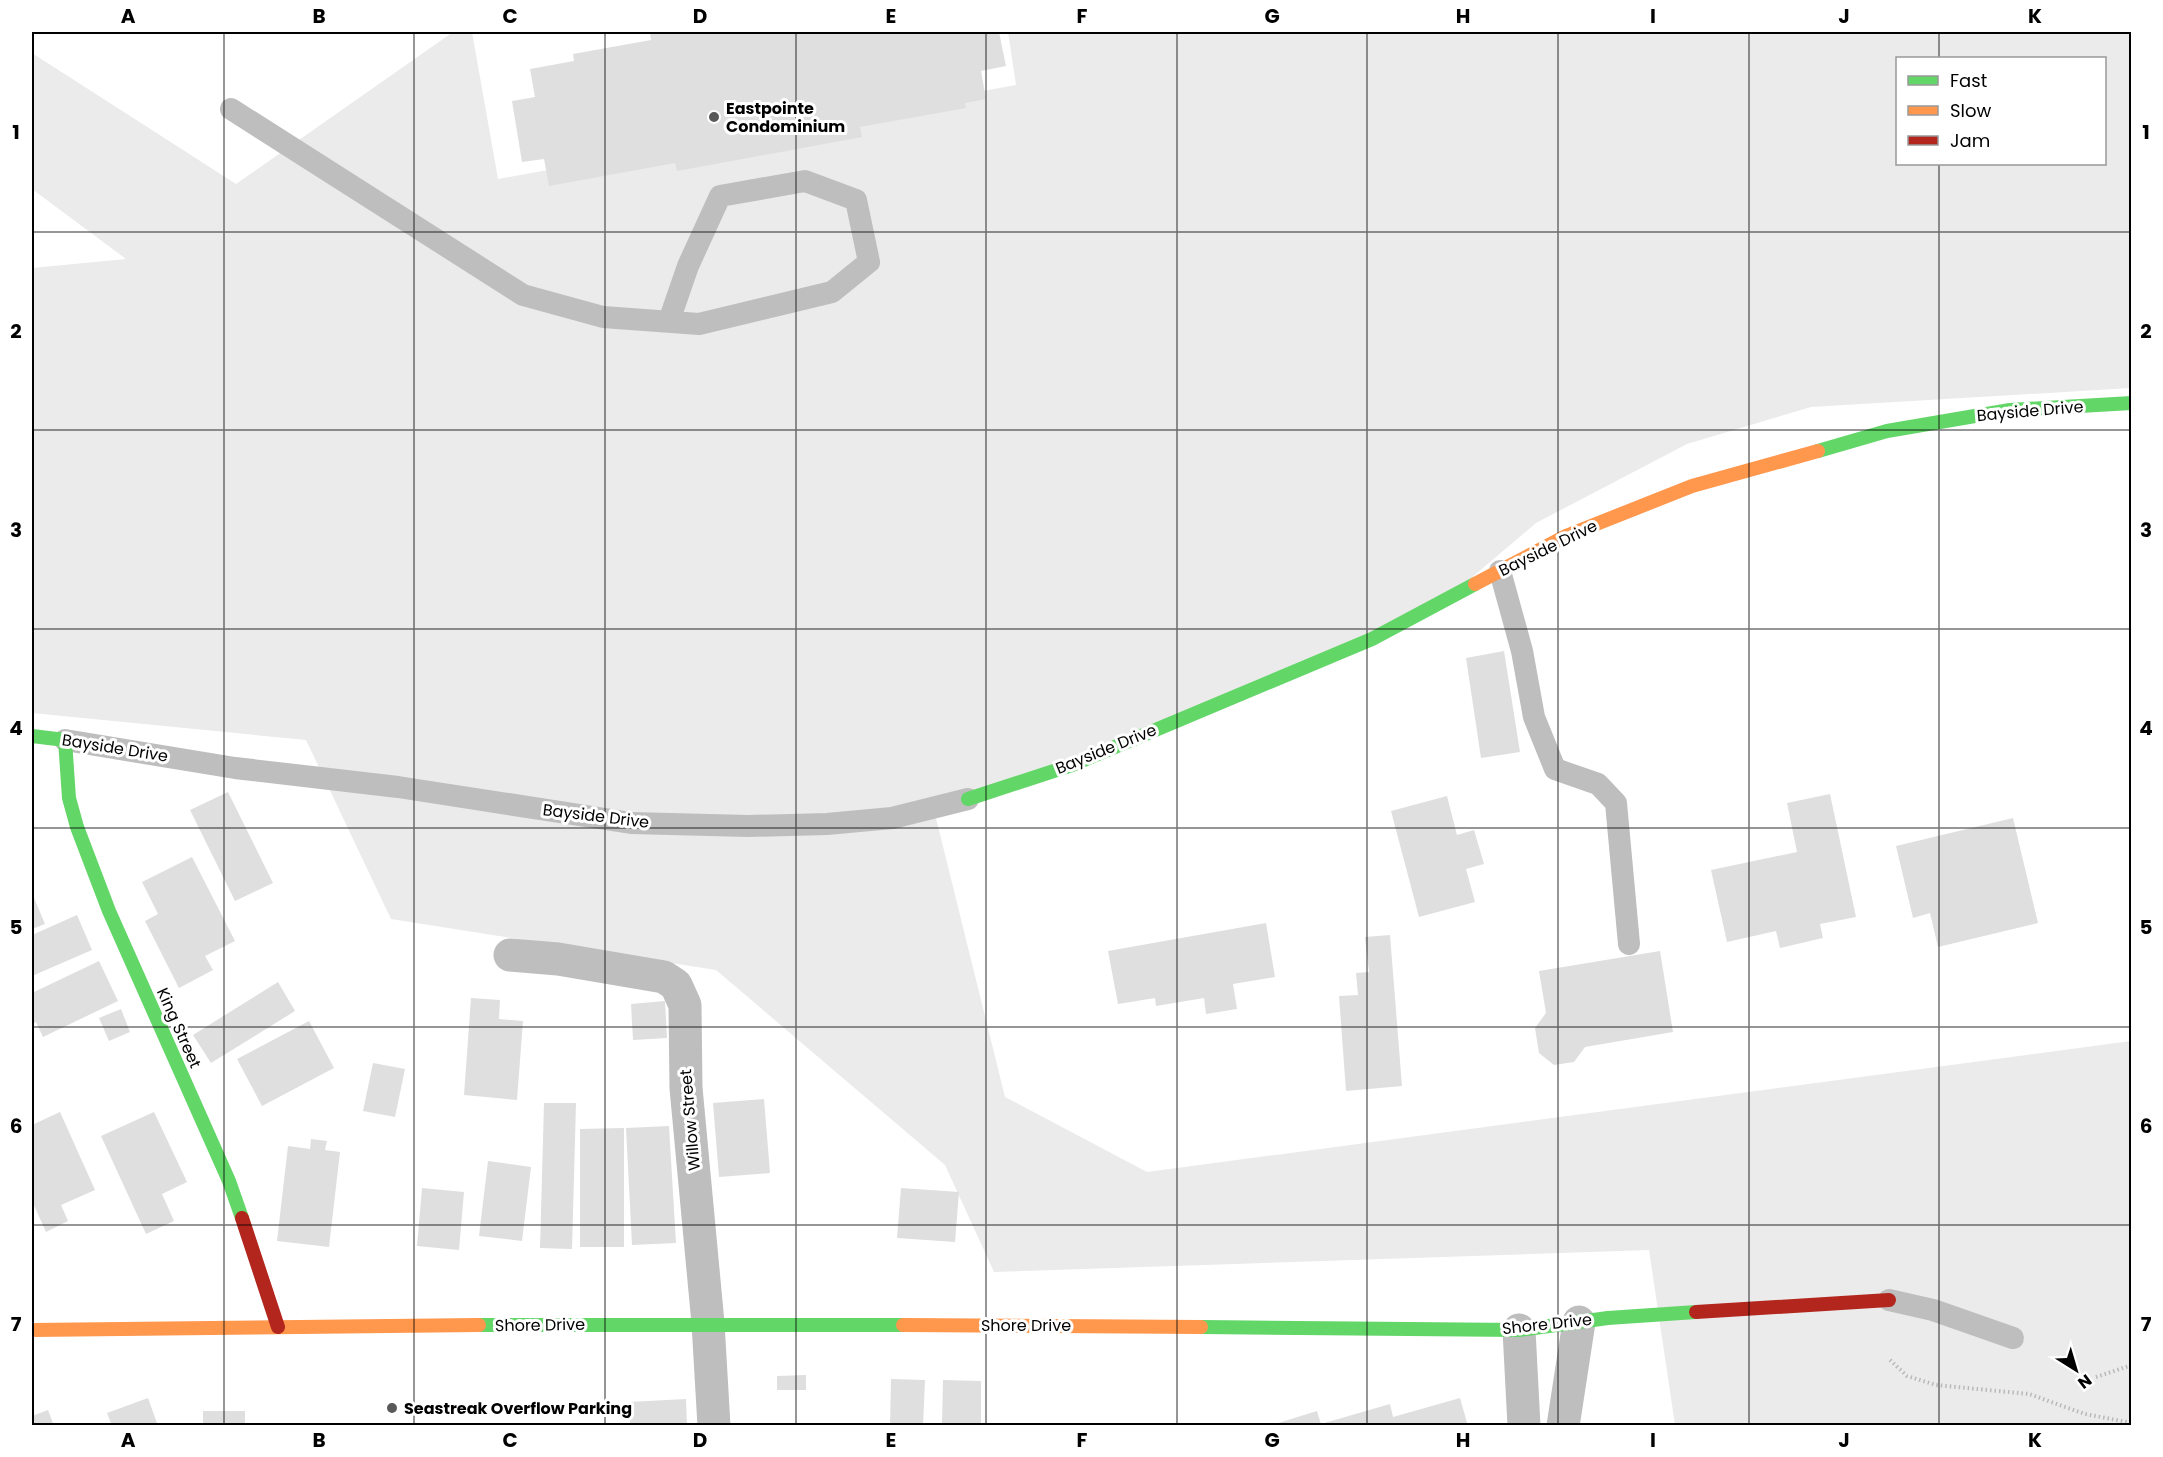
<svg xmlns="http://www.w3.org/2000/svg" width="2163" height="1457" font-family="Poppins,sans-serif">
	<rect width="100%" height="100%" fill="#fff"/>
	<path fill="#ebebeb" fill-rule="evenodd" d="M453 32H472L498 179 1016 85 1008 32H2131V388L1811 407 1687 444 1536 523 1425 617 935 814 1005 1097 1147 1172 2131 1041V1425H1675L1649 1250 994 1272 945 1165 716 970 391 919 306 740 32 713V268L126 259 32 189V53L236 184ZM1898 58H2104V164H1898Z"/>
	<g fill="#dfdfdf">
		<polygon points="667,32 999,32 1006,66 981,71 986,99 965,103 966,108 860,127 862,137 677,171 675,163 549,186 544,159 522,162 512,101 535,97 530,69 574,61 573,54 651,40 650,34"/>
		<polygon points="1504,651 1520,752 1481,758 1466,658"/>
		<polygon points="228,792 273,883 235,901 190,810"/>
		<polygon points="1830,794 1856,917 1820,924 1823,938 1780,948 1776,931 1727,942 1711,870 1797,852 1787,803"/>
		<polygon points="1447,796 1457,835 1474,830 1484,864 1466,869 1475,902 1419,917 1391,811"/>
		<polygon points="2013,818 2038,923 1938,947 1930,913 1913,918 1896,846"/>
		<polygon points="192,857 235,941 205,956 213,970 179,988 145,921 158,914 142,882"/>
		<polygon points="32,893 45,924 32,929"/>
		<polygon points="77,915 92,950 32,976 32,935"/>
		<polygon points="1266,923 1275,977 1233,984 1237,1009 1206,1014 1204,998 1156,1006 1155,998 1118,1004 1108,951"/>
		<polygon points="1390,935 1402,1086 1346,1091 1339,996 1358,995 1356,973 1369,972 1365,937"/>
		<polygon points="1660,951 1673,1032 1585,1047 1574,1062 1554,1065 1539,1053 1535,1028 1546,1013 1539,971"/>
		<polygon points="99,961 118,1001 43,1037 36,1022 32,1025 32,993"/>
		<polygon points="278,982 295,1011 211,1063 193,1035"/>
		<polygon points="471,998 500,1000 499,1019 523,1021 517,1100 464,1095"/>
		<polygon points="665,1001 667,1038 633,1040 631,1004"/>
		<polygon points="121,1009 130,1032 109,1041 99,1018"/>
		<polygon points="309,1021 334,1068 262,1106 237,1059"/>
		<polygon points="373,1063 405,1069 395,1117 363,1111"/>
		<polygon points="764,1099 770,1173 719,1177 713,1103"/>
		<polygon points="544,1103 576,1103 572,1249 540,1248"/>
		<polygon points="60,1112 95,1190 61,1205 68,1221 46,1232 32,1201 32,1125"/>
		<polygon points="154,1112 187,1182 162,1194 174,1221 146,1234 101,1136"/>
		<polygon points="669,1126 676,1243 632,1245 626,1128"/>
		<polygon points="624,1128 624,1247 580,1247 580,1129"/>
		<polygon points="311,1139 327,1141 325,1150 340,1152 329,1247 277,1241 288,1146 310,1149"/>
		<polygon points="488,1161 531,1167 522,1241 479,1236"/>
		<polygon points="422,1188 464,1192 459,1250 417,1246"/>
		<polygon points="901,1188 959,1192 955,1242 897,1238"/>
		<polygon points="806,1375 806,1390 777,1390 777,1376"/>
		<polygon points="891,1379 925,1380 923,1426 890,1426"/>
		<polygon points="943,1380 981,1381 981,1424 942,1423"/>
		<polygon points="148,1398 158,1426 112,1426 107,1413"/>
		<polygon points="1460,1398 1468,1426 1268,1426 1317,1411 1321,1424 1390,1404 1393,1417"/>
		<polygon points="686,1399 687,1426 630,1426 629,1402"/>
		<polygon points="48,1410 54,1426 32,1426 32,1416"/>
		<rect x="203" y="1411" width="42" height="15"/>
	</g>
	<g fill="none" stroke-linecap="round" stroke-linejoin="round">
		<g stroke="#b9b9b9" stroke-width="4" stroke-dasharray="1.5 3" stroke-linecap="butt">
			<polyline points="1890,1360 1907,1376 1936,1385 2029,1394 2085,1414 2132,1423"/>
			<polyline points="2096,1377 2132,1365"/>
		</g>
		<g stroke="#bebebe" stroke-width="22">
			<polyline points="231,109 523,295 603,317 699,324 832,292 869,262 856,200 805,181 720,196 688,266 669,321"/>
			<polyline points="1500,571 1522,651 1534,717 1555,769 1598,784 1616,803 1629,944"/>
			<polyline points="65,740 235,768 398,787 631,823 748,826 827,824 892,818 968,799"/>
			<polyline points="1889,1300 1933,1310 2013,1338"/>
		</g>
		<g stroke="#bebebe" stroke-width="33">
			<polyline points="510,955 558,959 664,977 676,985 685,1005 686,1088 708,1323 714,1426"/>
			<polyline points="1519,1330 1524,1426"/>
			<polyline points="1563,1426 1579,1322"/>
		</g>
		<g stroke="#63d668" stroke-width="14">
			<polyline points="1818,451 1887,431 2010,410 2132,403"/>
			<polyline points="32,736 65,740 69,798 77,827 109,911 229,1181 242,1218"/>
			<polyline points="968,799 1072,765 1372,639 1475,584"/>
			<polyline points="479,1325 903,1325"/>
			<polyline points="1201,1327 1519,1330 1608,1318 1696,1312"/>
		</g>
		<g stroke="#ff974d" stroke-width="14">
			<polyline points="1475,584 1566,536 1692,486 1818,451"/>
			<polyline points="903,1325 1201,1327"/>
			<polyline points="32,1330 479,1325"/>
		</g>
		<g stroke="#b3261e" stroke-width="14">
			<polyline points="242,1218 278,1327"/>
			<polyline points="1696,1312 1889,1300"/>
		</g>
	</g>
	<path fill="none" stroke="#000" stroke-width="1.5" stroke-opacity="0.55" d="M224 32V1426M414 32V1426M605 32V1426M796 32V1426M986 32V1426M1177 32V1426M1367 32V1426M1558 32V1426M1749 32V1426M1939 32V58M1939 164V1426M32 232H2132M32 430H2132M32 629H2132M32 828H2132M32 1027H2132M32 1225H2132"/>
	<g fill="#595959" stroke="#fff" stroke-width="2">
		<circle cx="714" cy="117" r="6"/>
		<circle cx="392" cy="1408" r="6"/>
	</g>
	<g text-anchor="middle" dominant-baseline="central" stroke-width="6" stroke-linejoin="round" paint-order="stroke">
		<g font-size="16" font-weight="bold" fill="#000" stroke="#fff" text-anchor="start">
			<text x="726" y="108">Eastpointe<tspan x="726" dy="18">Condominium</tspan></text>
			<text x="404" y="1408">Seastreak Overflow Parking</text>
		</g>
		<g font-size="16" fill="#000" stroke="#fff">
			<text transform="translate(2030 411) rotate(-5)">Bayside Drive</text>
			<text transform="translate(1548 548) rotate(-26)">Bayside Drive</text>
			<text transform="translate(115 748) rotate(9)">Bayside Drive</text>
			<text transform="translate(1106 749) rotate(-22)">Bayside Drive</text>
			<text transform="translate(596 816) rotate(7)">Bayside Drive</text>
			<text transform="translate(179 1028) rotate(66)">King Street</text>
			<text transform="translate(690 1120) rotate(-95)">Willow Street</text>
			<text transform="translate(1547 1324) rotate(-6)">Shore Drive</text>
			<text transform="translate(540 1325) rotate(-1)">Shore Drive</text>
			<text x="1026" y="1325">Shore Drive</text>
		</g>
	</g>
	<rect width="2163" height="1457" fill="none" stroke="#ffffff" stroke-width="66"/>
	<rect x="1896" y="57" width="210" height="108" fill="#ffffff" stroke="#999999" stroke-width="1.5"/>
	<rect x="1908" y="76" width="30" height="9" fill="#63d668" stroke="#999999" stroke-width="1.5"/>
	<text x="1950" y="87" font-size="18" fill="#000000">Fast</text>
	<rect x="1908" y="106" width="30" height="9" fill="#ff974d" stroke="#999999" stroke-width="1.5"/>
	<text x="1950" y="117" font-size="18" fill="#000000">Slow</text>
	<rect x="1908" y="136" width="30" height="9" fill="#b3261e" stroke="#999999" stroke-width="1.5"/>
	<text x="1950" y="147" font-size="18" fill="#000000">Jam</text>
	<g transform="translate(2076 1370) rotate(143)" stroke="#ffffff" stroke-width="4.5" paint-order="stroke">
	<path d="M0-4.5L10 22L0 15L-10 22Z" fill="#000000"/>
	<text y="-9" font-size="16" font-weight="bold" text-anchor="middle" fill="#000000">N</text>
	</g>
	<rect x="33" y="33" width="2097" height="1391" fill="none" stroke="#000" stroke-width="2"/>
	<g font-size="20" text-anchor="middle" font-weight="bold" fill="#000">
		<text x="128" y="23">A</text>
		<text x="319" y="23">B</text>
		<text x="510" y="23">C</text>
		<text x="700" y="23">D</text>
		<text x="891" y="23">E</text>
		<text x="1082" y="23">F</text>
		<text x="1272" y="23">G</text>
		<text x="1463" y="23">H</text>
		<text x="1653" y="23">I</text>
		<text x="1844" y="23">J</text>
		<text x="2035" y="23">K</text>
		<text x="16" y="139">1</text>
		<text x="2146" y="139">1</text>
		<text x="16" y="338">2</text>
		<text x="2146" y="338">2</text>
		<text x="16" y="537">3</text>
		<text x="2146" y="537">3</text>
		<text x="16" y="735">4</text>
		<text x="2146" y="735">4</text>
		<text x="16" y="934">5</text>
		<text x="2146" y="934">5</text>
		<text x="16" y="1133">6</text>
		<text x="2146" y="1133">6</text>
		<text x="16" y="1331">7</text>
		<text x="2146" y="1331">7</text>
		<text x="128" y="1447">A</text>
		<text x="319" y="1447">B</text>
		<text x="510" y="1447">C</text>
		<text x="700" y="1447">D</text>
		<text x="891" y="1447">E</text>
		<text x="1082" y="1447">F</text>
		<text x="1272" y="1447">G</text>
		<text x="1463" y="1447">H</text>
		<text x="1653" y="1447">I</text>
		<text x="1844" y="1447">J</text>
		<text x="2035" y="1447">K</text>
	</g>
</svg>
